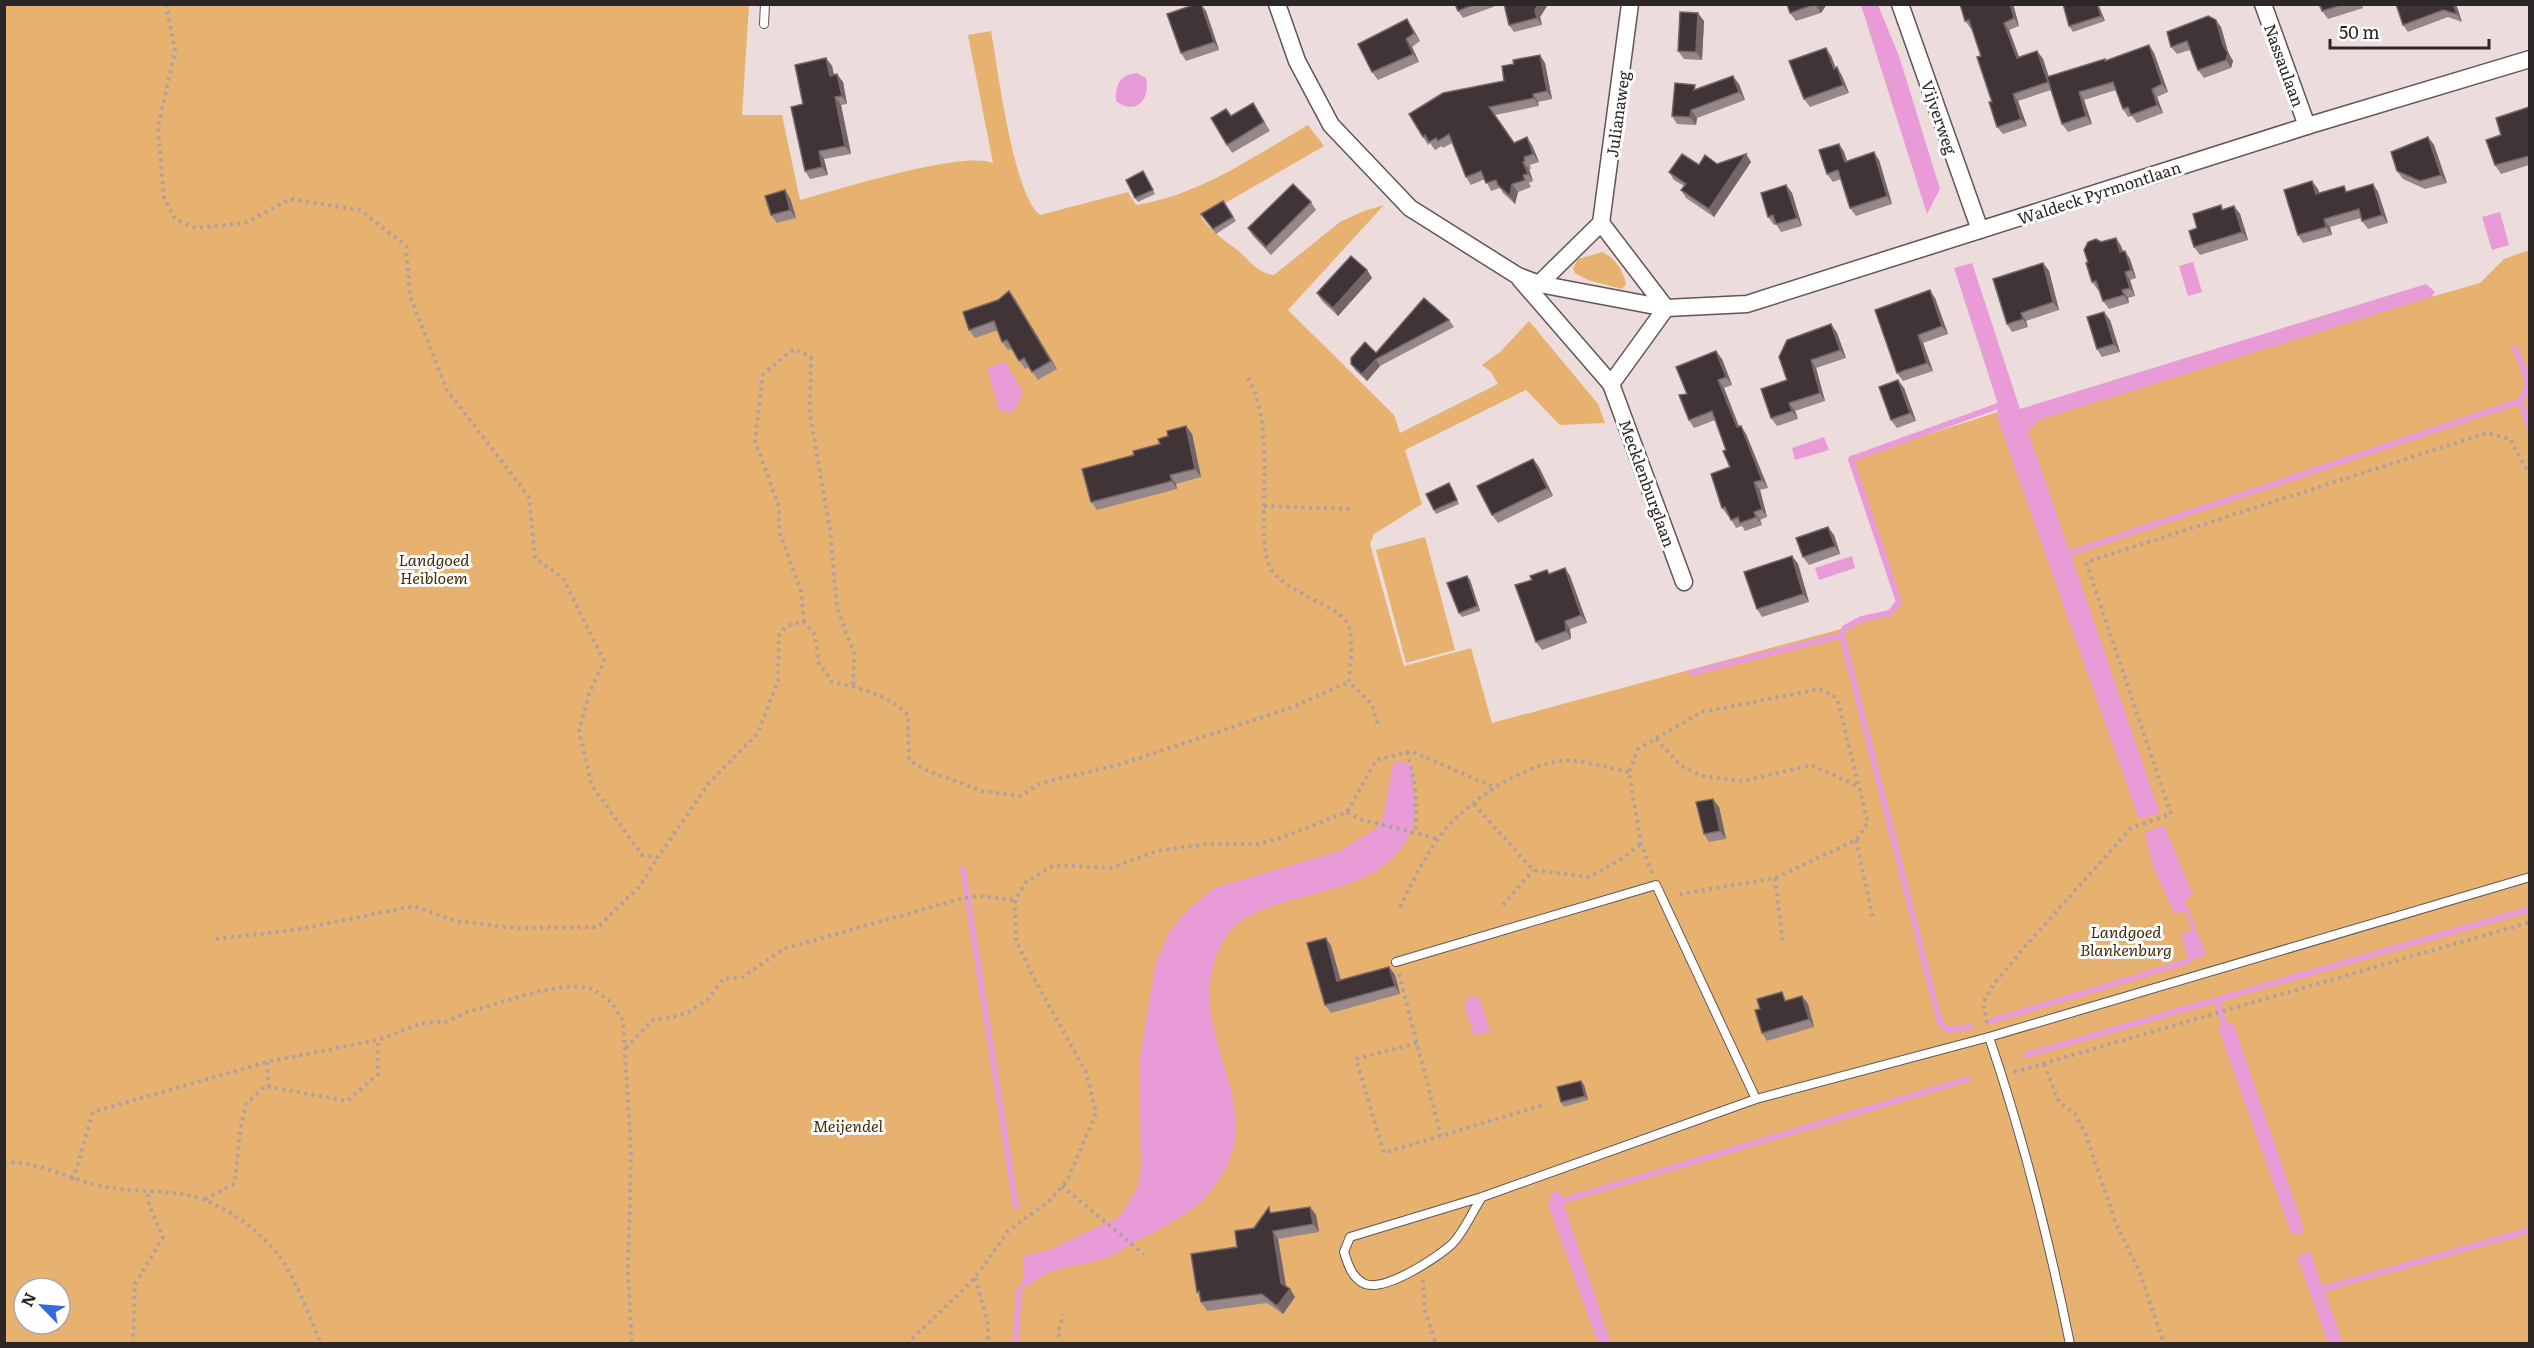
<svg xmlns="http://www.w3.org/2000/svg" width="2534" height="1348" font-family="Literata,serif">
	<rect width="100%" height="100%" fill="#ecdcdb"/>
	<g fill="#e7b270" fill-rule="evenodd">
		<path d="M4 5H749L742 115H782L800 200C837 190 962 150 993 163L968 35 991 31C998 69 1013 194 1040 215L1128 192 1136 205C1198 196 1255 156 1308 125L1324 146 1201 217C1212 232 1221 238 1236 249 1249 259 1256 273 1274 275L1340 222 1364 211 1384 205 1288 310 1394 415 1400 433 1498 384 1491 372 1482 365 1500 352 1529 321 1598 404 1605 423 1560 425 1526 390 1405 450 1422 504 1374 534 1370 544 1404 666 1471 648 1492 723 1845 628 1862 619 1890 613 1899 602 1851 459 2001 411 2036 413 2424 291 2431 297 2480 283 2504 259 2529 250V1343H5ZM24 1288H60V1324H24Z"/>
		<path d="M1602 252C1615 258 1623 270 1626 284L1622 289 1588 280 1575 273 1573 268 1578 259Z"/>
		<polygon points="1425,537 1455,650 1406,663 1376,550"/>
	</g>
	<g fill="#e89bd6">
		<polygon points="1861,5 1878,5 1899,56 1940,189 1927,214"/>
		<path d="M1137 73 1146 78C1151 100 1135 116 1116 101 1115 84 1120 75 1137 73Z"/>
		<polygon points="2500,212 2509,245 2492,250 2482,217"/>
		<polygon points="2193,262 2202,292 2188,296 2179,266"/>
		<polygon points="1972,263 2020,409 2426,284 2435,292 2431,297 2039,420 2028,431 2160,813 2139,819 1998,420 1997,401 1954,268"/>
		<polygon points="1005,361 1023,392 1014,412 997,410 997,402 987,369"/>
		<polygon points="1824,437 1829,450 1795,460 1792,448"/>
		<polygon points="1852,556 1855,568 1819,580 1815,568"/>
		<path d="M1400 761 1411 764C1413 785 1418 808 1412 827 1393 885 1322 889 1272 906 1256 912 1238 919 1227 935 1169 1023 1279 1104 1215 1185 1211 1191 1206 1198 1201 1202 1182 1219 1157 1230 1135 1242 1125 1248 1114 1256 1103 1259 1086 1265 1067 1265 1050 1272 1039 1277 1029 1285 1019 1291L1024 1275 1023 1256 1047 1251 1121 1216 1138 1186 1141 1166 1139 1064 1155 966 1168 934 1184 913 1214 888 1340 851 1378 827 1384 814 1393 763Z"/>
		<polygon points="2164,825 2193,895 2185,900 2206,955 2189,961 2181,934 2192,930 2185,911 2174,913 2152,863 2145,832"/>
		<polygon points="1470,996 1480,999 1490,1031 1474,1036 1464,1005"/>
		<polygon points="2233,1023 2301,1220 2304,1231 2302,1234 2291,1233 2218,1027"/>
		<polygon points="1559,1190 1611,1343 1598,1343 1548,1204 1552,1193"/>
		<polygon points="2310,1251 2343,1343 2328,1343 2297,1256"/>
	</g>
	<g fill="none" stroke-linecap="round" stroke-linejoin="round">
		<g stroke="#e89bd6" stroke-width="6">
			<path d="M2515 348C2522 366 2534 385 2520 401"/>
			<polyline points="2070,553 2520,401 2530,430"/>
			<polyline points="1691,673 1842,635"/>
			<polyline points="963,869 1016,1206"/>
			<polyline points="2217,1001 2225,1027"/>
			<polyline points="1991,1021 2189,961"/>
			<polyline points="1970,1027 1947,1030 1939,1020 1842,635 1845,628 1862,619 1890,613 1899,602 1851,459 1998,406"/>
			<polyline points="2026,1055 2530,909"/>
			<polyline points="1555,1203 1968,1079"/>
			<polyline points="2323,1289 2530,1230"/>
			<polyline points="1015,1344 1019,1291"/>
		</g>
		<defs>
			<g id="service">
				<polyline points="764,24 765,4"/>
				<polyline points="1396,962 1656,885 1756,1099"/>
				<path d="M1989 1037C2023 1137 2049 1240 2070 1344"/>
				<path d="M1482 1197C1472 1212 1464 1232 1452 1244 1437 1258 1382 1294 1363 1283 1351 1276 1348 1264 1344 1252L1350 1237 1482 1197 1756 1099 1989 1037 2530 877"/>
			</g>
			<g id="minor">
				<polyline points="1277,4 1297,61 1331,125 1410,208 1518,276 1539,284 1666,308 1747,304 2307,126 2530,59"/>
				<polyline points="1900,4 1980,230"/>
				<polyline points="2263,4 2307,126"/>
				<polyline points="1601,223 1666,308"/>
				<polyline points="1520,279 1611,384 1684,582"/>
				<polyline points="1539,284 1601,223 1630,4"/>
				<polyline points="1611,384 1666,308"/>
			</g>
		</defs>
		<use href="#service" stroke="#625554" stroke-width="10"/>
		<use href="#minor" stroke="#625554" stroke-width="19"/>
		<g stroke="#aea1a0" stroke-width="4" stroke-dasharray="3 4.5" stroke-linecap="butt">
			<path d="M166 4 175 51 158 127 164 198 175 219 196 228 245 223 290 199 360 210 406 246 410 296 447 390 529 497 535 558 563 578 604 661 589 694 579 731 592 786 642 855 658 857 709 783 758 733 778 681 779 635 788 625 804 622 815 635 819 663 832 682C859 687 889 695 908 715L909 760 923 769 982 791 1020 796 1041 783 1118 765 1290 708 1349 682"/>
			<path d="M1248 378C1269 413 1264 472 1264 512 1264 527 1263 554 1270 567 1284 594 1342 605 1349 627 1354 643 1350 665 1349 682L1372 704 1379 728"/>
			<polyline points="1264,506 1351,509"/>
			<polyline points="804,622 801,591 779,531 779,507 755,440 763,374 794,349 811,357 810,415 830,530 837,607 854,654 853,686"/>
			<polyline points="1656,739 1681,766 1702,776 1744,781 1811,765 1858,786"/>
			<path d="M1407 752C1415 778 1418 806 1415 833"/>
			<polyline points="1474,804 1533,870 1589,877 1623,858 1641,844"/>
			<polyline points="1347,812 1363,820 1439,839"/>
			<polyline points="1856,840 1873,918"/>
			<polyline points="1652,873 1641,844 1629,772 1638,749 1702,712 1820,689 1837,698 1868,823 1856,840 1775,878 1675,895"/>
			<polyline points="1775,878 1783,944"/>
			<polyline points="1503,905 1533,870"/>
			<path d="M1400 907C1413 881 1426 853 1444 831 1470 800 1520 766 1561 761 1576 758 1612 769 1629 772"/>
			<polyline points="216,939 295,930 414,906 455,921 515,928 598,927 640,886 658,857"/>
			<polyline points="1399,974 1441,1136"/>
			<polyline points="1987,1023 1983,1003 1993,985 2023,949 2131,828 2171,814 2086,562 2487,433 2510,439 2530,476"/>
			<polyline points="1417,1043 1356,1059 1384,1153 1546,1104"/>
			<polyline points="626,1048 652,1020 673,1017 689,1012 708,999 723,979 743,977 783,949 963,898 980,896 1015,900"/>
			<polyline points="267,1062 269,1087"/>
			<polyline points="2044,1064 2059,1102 2075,1114 2086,1135 2116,1224 2140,1273 2164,1344"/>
			<polyline points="2014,1072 2530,922"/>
			<path d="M4 1163C33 1159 71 1180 101 1186 127 1192 156 1190 182 1194 220 1200 257 1228 280 1257 296 1279 310 1318 321 1344"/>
			<polyline points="73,1180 93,1112 267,1062 378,1040 422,1023 445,1022 468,1012 539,991 571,986 593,989 612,1003 623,1021 631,1152 628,1272 632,1344"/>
			<polyline points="1062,1186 1144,1254"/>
			<polyline points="205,1199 235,1183 240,1131 246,1104 265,1086 347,1101 378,1074 378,1040"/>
			<polyline points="975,1278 987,1320 989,1344"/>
			<polyline points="1423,1280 1425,1311 1436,1344"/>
			<polyline points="133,1344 135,1284 163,1237 149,1205 148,1190"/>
			<polyline points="907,1344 975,1278 1008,1231 1049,1201 1067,1181 1096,1113 1086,1072 1036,982 1016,941 1015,900 1026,882 1054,865 1111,868 1157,851 1209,844 1257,844 1281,838 1347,812 1376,760 1411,751 1496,788"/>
			<polyline points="1062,1344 1058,1334 1063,1314"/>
		</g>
		<use href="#service" stroke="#fff" stroke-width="8"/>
		<use href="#minor" stroke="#fff" stroke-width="16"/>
	</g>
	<g fill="#968889">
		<polygon points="1455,4 1501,4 1463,18 1458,11"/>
		<polygon points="1787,4 1827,4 1821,13 1796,21 1790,13"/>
		<polygon points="2013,4 2019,26 2009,30 2019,57 2037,51 2043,59 2049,77 2105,59 2106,61 2149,45 2154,53 2168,92 2157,97 2163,113 2137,123 2132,116 2128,117 2123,109 2116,90 2084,100 2092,124 2068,132 2062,124 2051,90 2018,101 2027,126 2003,134 1997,127 1981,56 1972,28 1971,29 1965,21"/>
		<polygon points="2063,4 2098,4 2105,21 2073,32 2069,26"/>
		<polygon points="2317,4 2362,4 2363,8 2328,19"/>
		<polygon points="2456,4 2462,22 2448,17 2408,32 2403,25"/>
		<polygon points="1547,6 1540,17 1542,25 1514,32 1509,25"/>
		<polygon points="1206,11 1219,50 1186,61 1181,53"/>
		<polygon points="1704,21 1702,60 1684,59 1678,51"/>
		<polygon points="1412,27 1420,41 1412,47 1419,62 1378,80 1372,72"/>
		<polygon points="2221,27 2228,52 2233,61 2231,68 2204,78 2198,70 2190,50 2177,54 2171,47"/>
		<polygon points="1826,48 1831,56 1836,68 1837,67 1842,76 1849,93 1810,107 1804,99"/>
		<polygon points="826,58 832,66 834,75 843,82 847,104 841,105 851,154 824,159 828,175 810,179 805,171 803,104"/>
		<polygon points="1545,63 1552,99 1538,102 1539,106 1495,115 1514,143 1532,145 1539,162 1530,165 1531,169 1529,169 1533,181 1529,183 1531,187 1518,192 1515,204 1503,193 1500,188 1491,191 1485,179 1471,185 1466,177 1452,143 1443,148 1442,146 1435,150 1430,143 1428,145 1423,137 1504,81"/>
		<polygon points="1739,84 1745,100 1697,118 1696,125 1677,124 1672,116 1698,89"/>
		<polygon points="2529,107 2529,165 2501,174 2495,165 2501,135"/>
		<polygon points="1226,109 1231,116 1258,111 1270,131 1232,153 1227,145"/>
		<polygon points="2428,137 2434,145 2447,183 2425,189 2403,179 2397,171"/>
		<polygon points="1839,144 1844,152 1847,161 1879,160 1892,204 1856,216 1850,208 1841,179 1833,182 1827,174"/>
		<polygon points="1746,154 1751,162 1714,217 1686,198 1681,190 1684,186 1674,180 1669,172 1699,165 1717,164"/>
		<polygon points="1143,171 1155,194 1138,202 1135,198"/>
		<polygon points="2373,184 2378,192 2388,223 2368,229 2362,221 2361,218 2330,227 2332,235 2303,243 2298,235 2318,189 2319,193 2348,192"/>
		<polygon points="1786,185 1792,193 1802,226 1781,232 1776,224 1774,225 1768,217"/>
		<polygon points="790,198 796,218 777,223 771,215"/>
		<polygon points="1311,202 1316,210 1271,255 1253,236 1248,228"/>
		<polygon points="1226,205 1236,221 1216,234 1201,214"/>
		<polygon points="2234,206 2240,214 2248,240 2200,255 2194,247 2197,228 2223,209"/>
		<polygon points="2116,238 2121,246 2123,251 2130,259 2136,278 2130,280 2135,296 2128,298 2129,303 2109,309 2103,301 2099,290 2098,290 2092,282 2088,262 2101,242"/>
		<polygon points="2043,263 2049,271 2059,310 2026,321 2028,327 2012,332 2007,324"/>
		<polygon points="1367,270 1372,278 1338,316 1322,301 1317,293"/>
		<polygon points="1935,298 1948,334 1923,343 1933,371 1903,381 1897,373"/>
		<polygon points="1015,299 1057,369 1038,380 1029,367 1025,369 1012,349 1008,350 1002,342 998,330 975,338 969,330"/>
		<polygon points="1449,320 1454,327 1380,366 1367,381 1356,371 1351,364"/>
		<polygon points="2110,320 2120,352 2102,357 2097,349"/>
		<polygon points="1831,324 1837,333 1846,358 1816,368 1825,401 1795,411 1798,419 1777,426 1771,418 1787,380"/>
		<polygon points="1722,359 1732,385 1724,388 1739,426 1746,434 1768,488 1760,490 1767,517 1760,520 1762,525 1745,531 1742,526 1736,528 1729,516 1728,516 1722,508 1730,467 1726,450 1715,420 1694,428 1689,420 1687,394"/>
		<polygon points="1904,388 1916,421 1897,428 1891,420"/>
		<polygon points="1186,426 1192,434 1201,477 1176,484 1177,489 1097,510 1091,502 1134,455 1160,444 1168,436"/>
		<polygon points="1533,459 1539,467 1553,496 1498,523 1492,515"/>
		<polygon points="1452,487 1459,504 1436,514 1434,510"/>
		<polygon points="1834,535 1840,554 1809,565 1803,557"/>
		<polygon points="1792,556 1798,564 1809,602 1762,617 1757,609"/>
		<polygon points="1565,568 1570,576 1587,623 1570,629 1571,639 1542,650 1536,642 1550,573"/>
		<polygon points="1467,576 1470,580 1480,611 1462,617 1459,613"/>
		<polygon points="1719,807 1726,839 1709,842 1704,834"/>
		<polygon points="1326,938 1331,946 1341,980 1389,967 1395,975 1400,994 1331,1013 1325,1005"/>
		<polygon points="1802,996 1808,1004 1814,1027 1767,1041 1762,1033 1788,1000"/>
		<polygon points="1581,1081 1584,1085 1588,1100 1564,1107 1561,1102"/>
		<polygon points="1310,1207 1316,1215 1319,1232 1278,1239 1286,1287 1290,1289 1295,1297 1283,1314 1267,1303 1207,1311 1201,1302 1200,1297 1197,1292 1254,1228 1273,1213"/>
	</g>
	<g fill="#746668">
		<polygon points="1201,4 1206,11 1219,50 1214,42"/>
		<polygon points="1538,4 1547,4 1547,6 1540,17 1542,25 1537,18 1535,10"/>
		<polygon points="1815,4 1827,4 1821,13"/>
		<polygon points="2010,4 2013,4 2019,26 2014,18"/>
		<polygon points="2097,4 2098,4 2105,21 2101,16"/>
		<polygon points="2453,4 2456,4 2462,22 2457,14"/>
		<polygon points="1698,13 1704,21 1702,60 1696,52"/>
		<polygon points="1407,19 1412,27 1420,41 1414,33"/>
		<polygon points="2216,20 2221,27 2228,52 2233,61 2231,68 2226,60 2223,45"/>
		<polygon points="2004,23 2009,30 2022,65 2017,58"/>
		<polygon points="1406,39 1412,47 1419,62 1413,54"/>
		<polygon points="2149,45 2154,53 2168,92 2162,84"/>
		<polygon points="1826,48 1831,56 1839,77 1834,69"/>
		<polygon points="2037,51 2043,59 2053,90 2048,82"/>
		<polygon points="1540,55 1545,63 1552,99 1547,91"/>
		<polygon points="826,58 832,66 836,84 830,76"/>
		<polygon points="1837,67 1842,76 1849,93 1843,85"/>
		<polygon points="837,74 843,82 847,104 842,96"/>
		<polygon points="1733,76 1739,84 1745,100 1739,92"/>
		<polygon points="2152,89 2157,97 2163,113 2157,105"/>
		<polygon points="2079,92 2084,100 2092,124 2086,116"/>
		<polygon points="1533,94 1538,102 1539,106 1534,98"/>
		<polygon points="2013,94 2018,101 2027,126 2021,119"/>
		<polygon points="835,97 841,105 851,154 845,146"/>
		<polygon points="1691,110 1697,118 1696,125 1690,117"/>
		<polygon points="1527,137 1532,145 1539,162 1533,154"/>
		<polygon points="2428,137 2434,145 2447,183 2441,175"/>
		<polygon points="1839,144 1844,152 1850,170 1845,162"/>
		<polygon points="819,151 824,159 828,175 822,167"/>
		<polygon points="1874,152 1879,160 1892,204 1887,196"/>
		<polygon points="1746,154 1751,162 1714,217 1709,209"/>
		<polygon points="1523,162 1529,169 1533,181 1528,174"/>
		<polygon points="2312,181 2318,189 2322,202 2316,194"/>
		<polygon points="1512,184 1518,192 1515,204 1510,196"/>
		<polygon points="2373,184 2378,192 2388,223 2382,215"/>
		<polygon points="1786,185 1792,193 1802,226 1797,218"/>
		<polygon points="785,190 790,198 796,218 790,210"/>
		<polygon points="2234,206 2240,214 2248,240 2242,232"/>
		<polygon points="2324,219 2330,227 2332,235 2326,227"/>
		<polygon points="2116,238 2121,246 2126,260 2120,252"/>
		<polygon points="2125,251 2130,259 2136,278 2131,270"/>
		<polygon points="2043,263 2049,271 2059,310 2053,302"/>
		<polygon points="1367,270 1372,278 1338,316 1333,308"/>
		<polygon points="2125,272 2130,280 2135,296 2130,288"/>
		<polygon points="1930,290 1935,298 1948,334 1942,326"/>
		<polygon points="2122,290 2128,298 2129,303 2124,295"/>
		<polygon points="1009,291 1015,299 1057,369 1051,361"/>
		<polygon points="2104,312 2110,320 2120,352 2114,344"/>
		<polygon points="2021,313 2026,321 2028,327 2023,319"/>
		<polygon points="1831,324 1837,333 1846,358 1840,350"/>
		<polygon points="1918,335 1923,343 1933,371 1927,363"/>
		<polygon points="1716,351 1722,359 1732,385 1726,377"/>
		<polygon points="1376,359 1380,366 1367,381 1362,374"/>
		<polygon points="1811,360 1816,368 1825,401 1820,393"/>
		<polygon points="1718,380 1724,388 1742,435 1737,427"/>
		<polygon points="1898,380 1904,388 1916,421 1910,413"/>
		<polygon points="1789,403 1795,411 1798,419 1792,411"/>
		<polygon points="1186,426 1192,434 1201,477 1195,469"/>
		<polygon points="1741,426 1746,434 1768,488 1762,480"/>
		<polygon points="1533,459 1539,467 1553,496 1547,488"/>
		<polygon points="1170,475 1176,484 1177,489 1172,481"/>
		<polygon points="1754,482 1760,490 1767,517 1762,509"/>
		<polygon points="1754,512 1760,520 1762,525 1756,517"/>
		<polygon points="1828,527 1834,535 1840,554 1835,546"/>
		<polygon points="1792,556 1798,564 1809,602 1803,594"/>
		<polygon points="1565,568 1570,576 1587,623 1581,615"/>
		<polygon points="1467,576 1470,580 1480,611 1477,606"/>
		<polygon points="1565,621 1570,629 1571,639 1566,631"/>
		<polygon points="1713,799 1719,807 1726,839 1720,831"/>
		<polygon points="1326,938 1331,946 1343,989 1337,981"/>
		<polygon points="1389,967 1395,975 1400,994 1395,986"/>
		<polygon points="1802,996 1808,1004 1814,1027 1809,1019"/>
		<polygon points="1581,1081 1584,1085 1588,1100 1585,1096"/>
		<polygon points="1310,1207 1316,1215 1319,1232 1313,1224"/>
		<polygon points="1273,1231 1278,1239 1287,1291 1281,1283"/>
		<polygon points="1290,1289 1295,1297 1283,1314 1277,1306"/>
	</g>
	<g fill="#403437" stroke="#746668" stroke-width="1.5">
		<polygon points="1196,4 1201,4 1214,42 1181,53 1167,14"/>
		<polygon points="1455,4 1475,4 1458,11"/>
		<polygon points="1504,4 1538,4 1535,10 1537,18 1509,25"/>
		<polygon points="1787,4 1815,4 1790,13"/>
		<polygon points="1960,4 2010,4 2014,18 2004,23 2017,58 2037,51 2048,82 2013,94 2021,119 1997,127 1989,102 1992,102 1977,57 1981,56 1969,20 1965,21"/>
		<polygon points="2063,4 2097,4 2101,16 2069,26"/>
		<polygon points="2320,4 2344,4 2322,11"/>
		<polygon points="2396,4 2453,4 2457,14 2443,10 2403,25"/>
		<polygon points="1680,12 1698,13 1696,52 1678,51"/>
		<polygon points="2208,16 2216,20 2223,45 2228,53 2226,60 2198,70 2187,41 2171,47 2167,32"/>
		<polygon points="1407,19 1414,33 1406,39 1413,54 1372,72 1358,44"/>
		<polygon points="2149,45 2162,84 2152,89 2157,105 2131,115 2128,107 2123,109 2113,82 2079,92 2086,116 2062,124 2047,77 2105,59 2105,61"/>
		<polygon points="1826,48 1834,69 1837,67 1843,85 1804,99 1789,61"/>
		<polygon points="1540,55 1547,91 1533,94 1534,98 1489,107 1514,143 1527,137 1533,154 1524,157 1525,161 1523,162 1528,174 1523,175 1525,180 1512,184 1510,196 1498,185 1496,180 1486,183 1481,171 1466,177 1449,134 1438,141 1436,138 1429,142 1425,135 1423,137 1409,114 1443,93 1504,81 1502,66 1514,64 1513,60"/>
		<polygon points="826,58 830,76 837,74 842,96 835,97 845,146 819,151 822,167 805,171 791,107 803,104 795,65"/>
		<polygon points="1733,76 1739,92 1691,110 1690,117 1672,116 1675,83 1695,85 1694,90"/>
		<polygon points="1253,103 1264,122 1227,145 1211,118 1226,109 1231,116"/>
		<polygon points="2529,107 2529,156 2495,165 2486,140 2501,135 2496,118"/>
		<polygon points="2428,137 2441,175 2420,181 2397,171 2391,152"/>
		<polygon points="1839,144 1845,162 1874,152 1887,196 1850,208 1838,170 1827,174 1819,150"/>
		<polygon points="1682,154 1699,165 1705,155 1717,164 1746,154 1709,209 1681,190 1686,184 1669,172"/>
		<polygon points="1143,171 1153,190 1135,198 1126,180"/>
		<polygon points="2312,181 2316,194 2344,186 2346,192 2373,184 2382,215 2362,221 2359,209 2324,219 2326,227 2298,235 2284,190"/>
		<polygon points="1293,184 1311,202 1266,247 1248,228"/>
		<polygon points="1786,185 1797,218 1776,224 1773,215 1768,217 1761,193"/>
		<polygon points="785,190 790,210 771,215 765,196"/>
		<polygon points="1223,201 1233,217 1213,229 1201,214"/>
		<polygon points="2221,205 2222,210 2234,206 2242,232 2194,247 2189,231 2197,228 2193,214"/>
		<polygon points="2116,238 2120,252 2125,251 2131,270 2125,272 2130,288 2122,290 2124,295 2103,301 2096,281 2092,282 2086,263 2088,262 2084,250 2088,242 2096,239 2101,242"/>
		<polygon points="1351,256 1367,270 1333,308 1317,293"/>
		<polygon points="2043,263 2053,302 2021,313 2023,319 2007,324 1993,279"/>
		<polygon points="1930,290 1942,326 1918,335 1927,363 1897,373 1875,310"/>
		<polygon points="1009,291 1051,361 1032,372 1024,358 1019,361 1007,340 1002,342 994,321 969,330 963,312 998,300"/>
		<polygon points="1424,298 1449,320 1376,359 1362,374 1351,364 1351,358 1365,342 1376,353"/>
		<polygon points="2104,312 2114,344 2097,349 2087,317"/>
		<polygon points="1831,324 1840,350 1811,360 1820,393 1789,403 1792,411 1771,418 1761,389 1787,380 1779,357 1787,340"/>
		<polygon points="1716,351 1726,377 1718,380 1737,427 1741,426 1762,480 1754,482 1762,509 1754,512 1756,517 1740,523 1738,517 1731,520 1725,507 1722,508 1711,474 1730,467 1723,451 1726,450 1712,411 1689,420 1679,395 1687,394 1676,367"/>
		<polygon points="1898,380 1910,413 1891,420 1879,387"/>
		<polygon points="1186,426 1195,469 1170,475 1172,481 1091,502 1082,469 1134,455 1133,451 1160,444 1158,439 1168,436 1167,431"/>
		<polygon points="1533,459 1547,488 1492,515 1477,486"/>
		<polygon points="1449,483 1457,500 1434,510 1426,494"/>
		<polygon points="1828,527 1835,546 1803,557 1796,538"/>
		<polygon points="1792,556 1803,594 1757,609 1744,572"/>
		<polygon points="1565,568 1581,615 1565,621 1566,631 1536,642 1515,585 1532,580 1530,576 1547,570 1549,574"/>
		<polygon points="1467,576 1477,606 1459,613 1447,583"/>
		<polygon points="1713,799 1720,831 1704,834 1696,802"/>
		<polygon points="1326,938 1337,981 1389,967 1395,986 1325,1005 1307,943"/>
		<polygon points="1782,992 1785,1001 1802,996 1809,1019 1762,1033 1755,1010 1760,1009 1757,999"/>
		<polygon points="1581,1081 1585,1096 1561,1102 1557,1087"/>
		<polygon points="1269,1207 1270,1213 1310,1207 1313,1224 1273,1231 1281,1283 1290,1289 1277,1306 1262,1294 1201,1302 1199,1291 1197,1292 1191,1254 1237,1247 1235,1231 1254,1228"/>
	</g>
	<g text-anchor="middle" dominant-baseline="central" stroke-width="6" stroke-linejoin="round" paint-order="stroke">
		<g font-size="16" fill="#2c2626" stroke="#fff">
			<text transform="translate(2285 65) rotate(70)">Nassaulaan</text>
			<text transform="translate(1617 114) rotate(-82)">Julianaweg</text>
			<text transform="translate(1940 117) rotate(71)">Vijverweg</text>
			<text transform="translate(2099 192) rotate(-18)">Waldeck Pyrmontlaan</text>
			<text transform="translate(1648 483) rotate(70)">Mecklenburglaan</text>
		</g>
		<g font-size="16" font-style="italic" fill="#442c09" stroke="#fff">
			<text x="434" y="559">Landgoed<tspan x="434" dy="18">Heibloem</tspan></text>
			<text x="2126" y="931">Landgoed<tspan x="2126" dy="18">Blankenburg</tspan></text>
			<text x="848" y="1125">Meijendel</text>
		</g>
	</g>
	<rect width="2534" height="1348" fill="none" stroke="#2c2626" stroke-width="12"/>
	<g transform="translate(42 1306) rotate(295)"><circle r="28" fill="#ffffff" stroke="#aba8a8" stroke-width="1.5"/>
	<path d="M0-4.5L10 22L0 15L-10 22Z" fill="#376ad9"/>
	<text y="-9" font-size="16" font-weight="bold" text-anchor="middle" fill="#2c2626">N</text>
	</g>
	<path d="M2330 39v9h159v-9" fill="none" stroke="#2c2626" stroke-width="3"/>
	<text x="2339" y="39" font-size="18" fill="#2c2626" stroke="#ffffff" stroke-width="4.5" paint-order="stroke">50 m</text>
</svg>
